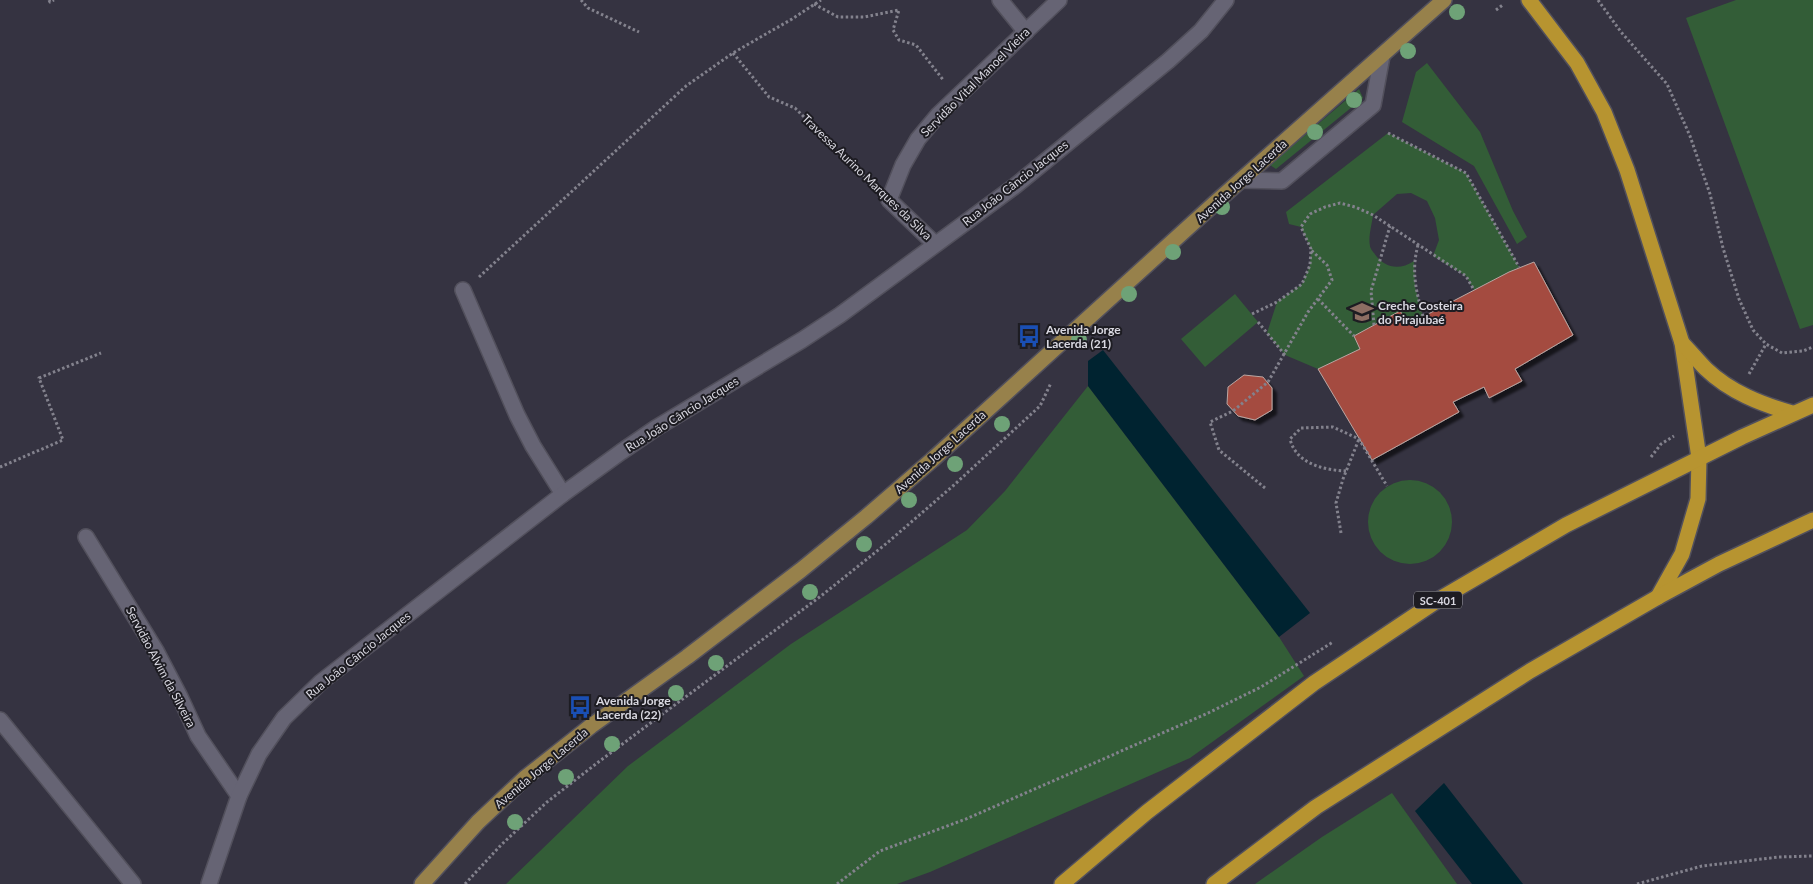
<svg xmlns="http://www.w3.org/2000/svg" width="1813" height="884" font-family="Lato,sans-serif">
	<defs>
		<filter id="shadow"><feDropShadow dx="4.5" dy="4.5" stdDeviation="1" flood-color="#0009"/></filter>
	</defs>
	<rect width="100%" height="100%" fill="#353341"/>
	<g fill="#335d37">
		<polygon points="1736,0 1813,0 1813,325 1800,329 1686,18"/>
		<polygon points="1427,63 1480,132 1513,211 1527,237 1517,244 1474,166 1402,122 1416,72"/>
		<polygon points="1359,89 1363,98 1276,169 1270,165"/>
		<path d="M1388 133 1466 173 1519 267 1474 290 1466 276 1433 256 1439 240 1435 218 1427 201 1411 193 1397 194 1373 215C1372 224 1368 237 1370 246 1370 248 1373 252 1374 253 1384 268 1399 271 1414 261L1415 287 1423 316 1409 324 1400 311 1354 336 1360 349 1318 369 1285 355 1267 333 1277 302 1302 284 1310 265 1311 249 1301 227 1289 224 1286 212Z"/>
		<polygon points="1235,294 1258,322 1205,367 1181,339"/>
		<polygon points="1088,386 1279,637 1304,676 1190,758 930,872 897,884 506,884 628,766 791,644 967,530 1005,491"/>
		<circle cx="1410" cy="522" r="42"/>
		<polygon points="1392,793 1457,884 1255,884 1322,837"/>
	</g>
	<g fill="#002330">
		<polygon points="1103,350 1310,613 1279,637 1088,386 1088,361"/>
		<polygon points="1444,783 1523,884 1472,884 1415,811"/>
	</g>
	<g fill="#a44c41" stroke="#baa6a2" filter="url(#shadow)">
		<polygon points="1534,262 1573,335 1515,369 1522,381 1489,398 1484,387 1453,402 1459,412 1372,460 1318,369 1360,349 1354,336 1400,311 1409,324 1509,272"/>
		<polygon points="1244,375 1263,377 1272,388 1272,410 1255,420 1238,416 1227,404 1228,387"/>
	</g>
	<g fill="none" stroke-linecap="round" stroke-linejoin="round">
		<defs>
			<g id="minor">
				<polyline points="1000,0 1026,32"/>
				<polyline points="1241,180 1282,181 1373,105 1382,56"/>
				<polyline points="935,244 889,200 903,165 918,139 938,115 1059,0"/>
				<polyline points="463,290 517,415 533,446 563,494"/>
				<polyline points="86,537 156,651 180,697 198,736 239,796"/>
				<polyline points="0,720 133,884"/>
				<polyline points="209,884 239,796 259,754 284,718 321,682 563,494 621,452 656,428 802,340 840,315 1015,186 1168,61 1201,31 1226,0"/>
			</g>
			<polyline id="major" points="422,884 478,822 525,778 591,726 687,657 801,570 866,517 932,460 1215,203 1444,0"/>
			<g id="highway">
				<polyline points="1529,0 1577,63 1604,112 1627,170 1682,343 1699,458 1698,499 1682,554 1658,597"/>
				<path d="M1682 343C1690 351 1698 361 1706 369 1730 392 1761 404 1792 413"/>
				<polyline points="1062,884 1147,812 1314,683 1438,600 1566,525 1742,437 1813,405"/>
				<polyline points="1214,884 1316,807 1530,671 1658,597 1719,564 1813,520"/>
			</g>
		</defs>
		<use href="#minor" stroke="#52505c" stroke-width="18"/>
		<use href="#major" stroke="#52505c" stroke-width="18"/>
		<use href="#highway" stroke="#52505c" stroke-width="18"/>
		<g stroke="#83828d" stroke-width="3" stroke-dasharray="2.5 2.5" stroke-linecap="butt">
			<polyline points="49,0 50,2 54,0"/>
			<polyline points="581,0 588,8 639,32"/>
			<polyline points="1598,0 1621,32 1667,84 1690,136 1710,194 1723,248 1739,299 1753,330 1766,344 1782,353 1803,351 1813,347"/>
			<polyline points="814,4 838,17 864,17 899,10 893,30 899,40 916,45 944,81"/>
			<polyline points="1496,10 1504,4"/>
			<polyline points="733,53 769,97 795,108 872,184"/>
			<polyline points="1388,133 1466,173 1519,267"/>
			<path d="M1418 245C1411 271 1416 291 1423 316"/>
			<polyline points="479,277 686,86 733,53 792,19 821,0"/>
			<polyline points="1318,299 1354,336"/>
			<polyline points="1252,314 1277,302 1302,284 1310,265 1311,249 1301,227 1310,214 1325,207 1340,203 1355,207 1373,215 1466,276 1474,290"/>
			<polyline points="1258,322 1285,355"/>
			<polyline points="1374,325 1371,291 1390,226"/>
			<polyline points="1749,374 1766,344"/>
			<polyline points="1651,457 1661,444 1674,436"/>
			<polyline points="0,467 63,440 39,378 101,353"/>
			<path d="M1346 471C1324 470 1296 464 1290 439L1301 428 1333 427 1359 439 1387 486"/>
			<polyline points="1265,488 1219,450 1210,422 1233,411 1268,382 1308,312 1332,280 1327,265 1311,250"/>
			<polyline points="1341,533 1336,503 1343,479 1359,439"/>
			<polyline points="465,884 501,845 547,802 601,760 821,596 887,543 954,485 1040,406 1051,383"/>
			<polyline points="837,884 880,851 966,819 1206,714 1261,687 1333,642"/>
			<polyline points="1637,884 1702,866 1779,857 1813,856"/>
		</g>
		<use href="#minor" stroke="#666474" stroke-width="15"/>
		<use href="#major" stroke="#97814b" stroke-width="15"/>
		<use href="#highway" stroke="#b79430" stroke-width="15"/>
	</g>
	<g fill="#6ea277">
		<circle cx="1457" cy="12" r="8"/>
		<circle cx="1408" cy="51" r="8"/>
		<circle cx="1354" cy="100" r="8"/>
		<circle cx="1315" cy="132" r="8"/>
		<circle cx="1222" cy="207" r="8"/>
		<circle cx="1173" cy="252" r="8"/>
		<circle cx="1129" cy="294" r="8"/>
		<circle cx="1079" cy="340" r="8"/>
		<circle cx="1002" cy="424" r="8"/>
		<circle cx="955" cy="464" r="8"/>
		<circle cx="909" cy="500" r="8"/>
		<circle cx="864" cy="544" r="8"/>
		<circle cx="810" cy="592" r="8"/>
		<circle cx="716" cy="663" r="8"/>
		<circle cx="676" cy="693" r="8"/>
		<circle cx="612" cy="744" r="8"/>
		<circle cx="566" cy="777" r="8"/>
		<circle cx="515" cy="822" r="8"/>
	</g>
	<defs>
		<symbol id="school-bare" viewBox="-9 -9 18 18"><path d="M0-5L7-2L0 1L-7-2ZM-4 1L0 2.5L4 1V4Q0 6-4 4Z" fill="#8d6e63" stroke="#1d1c22" stroke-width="2.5" paint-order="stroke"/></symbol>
		<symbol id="bus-bare" viewBox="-9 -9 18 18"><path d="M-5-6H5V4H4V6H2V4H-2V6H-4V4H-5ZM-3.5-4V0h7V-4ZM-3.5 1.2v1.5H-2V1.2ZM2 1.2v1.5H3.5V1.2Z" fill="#1a4fb4" stroke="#1d1c22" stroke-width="2.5" paint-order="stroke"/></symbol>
	</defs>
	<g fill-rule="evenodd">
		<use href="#school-bare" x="1346" y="296" width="32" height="32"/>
		<use href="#bus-bare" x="1013" y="320" width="32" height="32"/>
		<use href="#bus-bare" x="564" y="691" width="32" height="32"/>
	</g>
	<g text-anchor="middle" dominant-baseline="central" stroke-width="4" stroke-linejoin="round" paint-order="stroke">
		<rect fill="#1d1c22" stroke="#a1a0a8" stroke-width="1" x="1414" y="591.5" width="48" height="17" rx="4"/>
		<g font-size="11" font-weight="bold" fill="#d9d8e1">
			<text x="1438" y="600">SC-401</text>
		</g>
		<g font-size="12" fill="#d9d8e1" stroke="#1d1c22">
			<text transform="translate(975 82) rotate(-45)">Servidão Vital Manoel Vieira</text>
			<text transform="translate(867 177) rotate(44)">Travessa Aurino Marques da Silva</text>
			<text transform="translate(1241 181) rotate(-42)">Avenida Jorge Lacerda</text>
			<text transform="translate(1015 183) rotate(-38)">Rua João Câncio Jacques</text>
			<text transform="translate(682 414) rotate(-32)">Rua João Câncio Jacques</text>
			<text transform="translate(940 452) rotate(-42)">Avenida Jorge Lacerda</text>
			<text transform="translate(358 655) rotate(-39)">Rua João Câncio Jacques</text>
			<text transform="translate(161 667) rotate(62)">Servidão Alvim da Silveira</text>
			<text transform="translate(541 768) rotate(-40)">Avenida Jorge Lacerda</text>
		</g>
		<g font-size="12" font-weight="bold" fill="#d9d8e1" stroke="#1d1c22" text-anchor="start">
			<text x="1378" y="305">Creche Costeira<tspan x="1378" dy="14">do Pirajubaé</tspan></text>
			<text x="1046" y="329">Avenida Jorge<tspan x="1046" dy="14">Lacerda (21)</tspan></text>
			<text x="596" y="700">Avenida Jorge<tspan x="596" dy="14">Lacerda (22)</tspan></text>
		</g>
	</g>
</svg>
